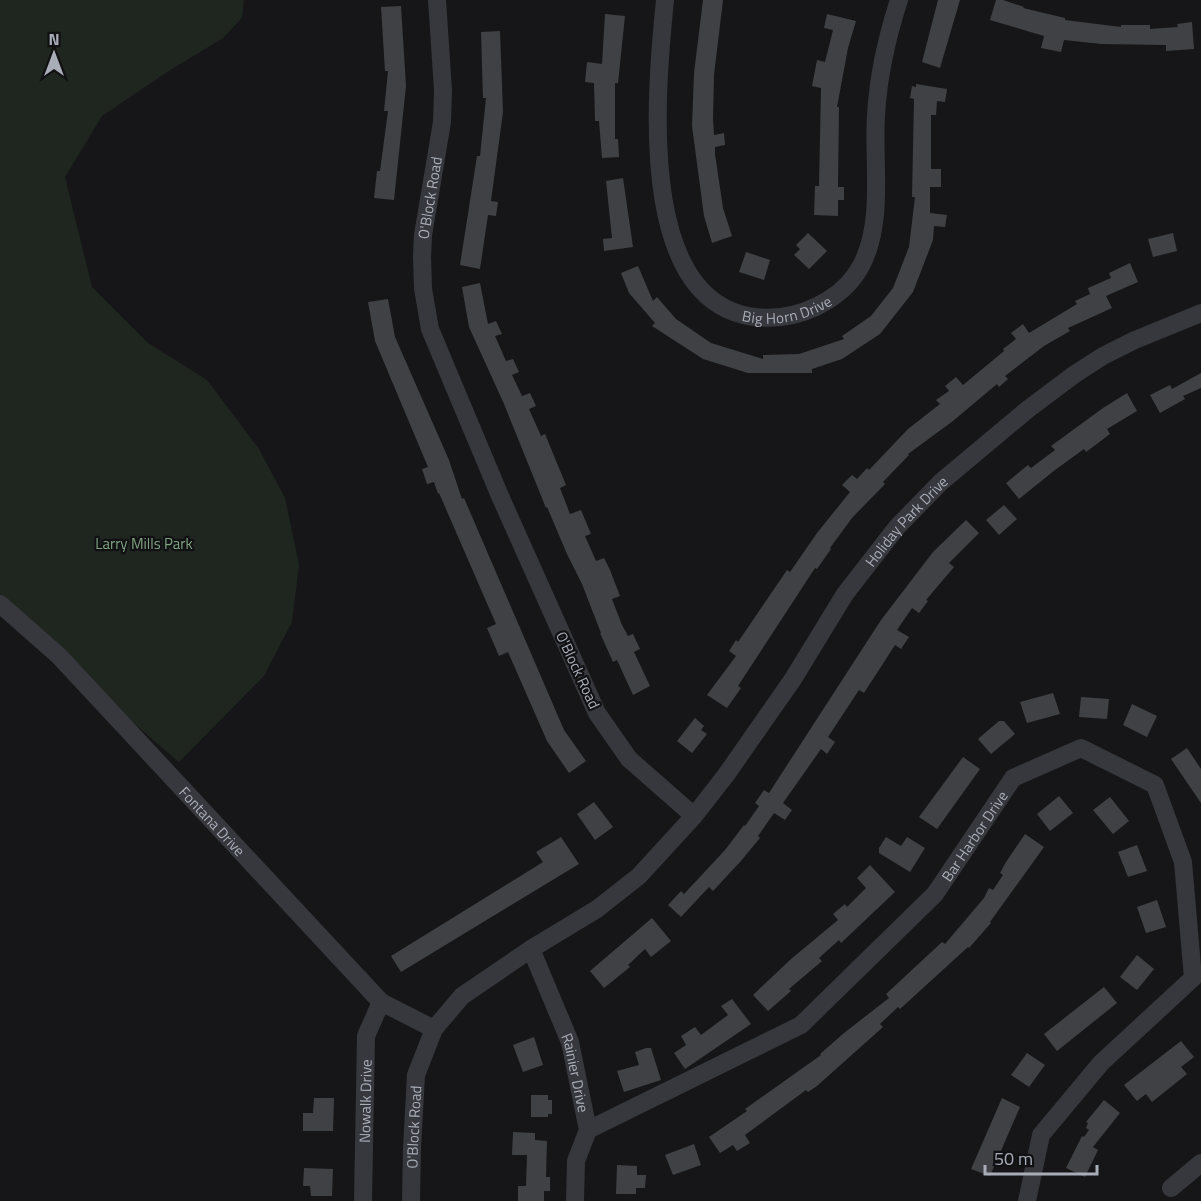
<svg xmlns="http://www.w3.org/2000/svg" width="1201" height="1201" font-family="'Titillium Web',sans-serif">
	<rect width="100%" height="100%" fill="#161618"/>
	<polygon fill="#1e261f" points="0,0 244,0 242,18 223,38 164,74 102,116 65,177 92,287 148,343 207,380 259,449 285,498 299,565 292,622 264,676 179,762 0,609"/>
	<g fill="#404145">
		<polygon points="703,0 723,0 714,75 713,119 714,135 724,133 725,145 715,147 715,154 723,208 732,236 712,243 704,216 692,126 694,73"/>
		<polygon points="938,0 960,0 940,68 922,62"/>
		<polygon points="996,0 1003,0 1024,7 1023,8 1065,18 1065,20 1121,27 1121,25 1150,25 1150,29 1178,27 1177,24 1192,22 1194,49 1166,51 1166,45 1101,44 1064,40 1061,52 1041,48 1044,36 990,20"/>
		<polygon points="401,6 406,86 394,200 374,198 377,171 380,171 388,111 384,111 388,71 385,71 381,7"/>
		<polygon points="605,14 625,16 618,83 615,83 615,139 618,139 619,157 602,158 599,121 595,121 594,83 585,82 587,62 602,64"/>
		<polygon points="827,14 856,21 848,48 837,107 839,107 838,187 844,187 844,200 838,200 838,216 814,215 815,186 819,186 821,88 812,86 817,60 825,62 833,30 824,28"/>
		<polygon points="500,31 503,112 491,201 498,202 496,216 488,215 480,269 460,265 477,156 480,156 486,98 483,98 481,32"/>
		<polygon points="916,84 947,89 945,102 937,101 936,115 931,115 931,169 941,169 941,187 930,187 930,213 947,215 945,227 934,226 933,240 913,292 880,334 842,359 812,369 812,373 748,373 703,359 652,326 655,323 629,293 621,273 638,266 653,301 657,297 676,319 711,343 763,359 763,355 799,354 844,339 842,336 871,316 893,288 909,247 915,197 912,197 914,99 910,98 912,86 916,87"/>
		<polygon points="623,178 633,247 604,251 603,239 612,238 606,181"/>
		<polygon points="808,233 827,251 809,269 794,255 800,249 796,245"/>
		<polygon points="1173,233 1177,251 1153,257 1148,239"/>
		<polygon points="746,252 770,260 764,280 739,272"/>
		<polygon points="1130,263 1138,282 1106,296 1112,308 1068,328 1070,331 1044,346 1005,376 1008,379 999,387 997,384 953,421 908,454 909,455 883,482 885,484 852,518 830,548 831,549 817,569 815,568 738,686 741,688 727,708 707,695 736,656 729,651 736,640 738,642 787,570 790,572 817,533 850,492 842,485 852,475 857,479 867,468 869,470 908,429 940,404 936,400 949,391 945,386 956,377 963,385 1004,351 1003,349 1016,339 1011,333 1023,324 1029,333 1077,304 1075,301 1090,294 1088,288 1111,278 1109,273"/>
		<polygon points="480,283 488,324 496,321 502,334 495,336 506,361 513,359 519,372 512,375 522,396 530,393 536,406 529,409 541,436 545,434 566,485 560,488 570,514 581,510 591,534 585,536 596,561 604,558 610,570 620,596 612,599 622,625 628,636 633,634 640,649 634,652 650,686 633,695 617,660 613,662 600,633 601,633 582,584 567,554 547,507 546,508 504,404 469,327 462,287"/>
		<polygon points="388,299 395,337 449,460 462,499 464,498 564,730 586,761 569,773 547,741 508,652 499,656 487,628 496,624 439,493 438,494 434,482 427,484 422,469 428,467 375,341 368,302"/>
		<polygon points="1201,373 1201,388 1183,396 1185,399 1160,413 1150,395 1170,385 1172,389"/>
		<polygon points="1127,393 1137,411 1107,429 1110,434 1086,452 1084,449 1055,470 1019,499 1006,483 1028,465 1031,468 1055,450 1051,446 1103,408"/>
		<polygon points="1004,505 1017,519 999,535 986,520"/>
		<polygon points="966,520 979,533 949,563 954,567 926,600 928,601 919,613 912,608 897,630 909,637 901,649 895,645 864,693 859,690 828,737 835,742 827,754 821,749 783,803 792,810 785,820 774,813 758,836 760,838 740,862 713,891 709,887 681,917 668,905 681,891 684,894 725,850 744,825 745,826 759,806 755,803 764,790 769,793 881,620 933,552"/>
		<polygon points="1053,693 1060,714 1027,723 1020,702"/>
		<polygon points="1081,697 1109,699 1107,719 1079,717"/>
		<polygon points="1132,704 1157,716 1147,737 1123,725"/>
		<polygon points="695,718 704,726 701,730 707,734 692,753 677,741"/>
		<polygon points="999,721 1004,721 1015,734 991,754 978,739"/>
		<polygon points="1187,748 1201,769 1201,803 1171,759"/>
		<polygon points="963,757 980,769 937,829 919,817"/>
		<polygon points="1059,796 1073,813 1050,831 1037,814"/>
		<polygon points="1110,797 1129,821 1113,834 1093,810"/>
		<polygon points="594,802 613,827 595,840 577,814"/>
		<polygon points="1025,834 1044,847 990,922 991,923 969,948 968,947 900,1009 898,1007 880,1024 883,1027 817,1086 808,1092 806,1090 745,1135 750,1143 737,1151 733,1145 720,1153 709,1137 747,1111 745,1109 821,1055 820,1054 844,1033 889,998 886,994 942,942 945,944 984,898 989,888 993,890 1003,875 1000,873 1006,862"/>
		<polygon points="561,837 579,864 401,972 391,956 543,862 536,852"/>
		<polygon points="886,837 901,846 907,837 925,848 910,872 879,853 879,848"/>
		<polygon points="1137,845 1147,871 1128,877 1118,852"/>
		<polygon points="870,865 895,892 841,943 839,940 819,958 822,961 789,989 791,991 768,1011 753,995 791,959 838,920 833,914 845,904 847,907 866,888 857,878"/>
		<polygon points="1157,900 1166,927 1146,933 1137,907"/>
		<polygon points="652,918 671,941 651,957 645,949 628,965 630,967 604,988 590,971"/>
		<polygon points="1137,955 1154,969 1137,990 1120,977"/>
		<polygon points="1104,987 1117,1003 1057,1051 1044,1034"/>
		<polygon points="732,999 751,1024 685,1069 674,1053 686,1045 681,1036 695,1027 701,1035 728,1015 721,1006"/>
		<polygon points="534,1037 543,1065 523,1072 513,1045"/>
		<polygon points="1181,1041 1194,1057 1181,1067 1187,1074 1152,1102 1146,1094 1137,1101 1124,1085"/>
		<polygon points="646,1048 651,1048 661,1080 624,1092 617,1071 639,1065 635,1052"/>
		<polygon points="1027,1053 1045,1065 1029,1087 1011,1075"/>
		<polygon points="531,1095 548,1095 548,1100 552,1100 552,1114 548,1114 548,1117 531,1117"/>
		<polygon points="314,1098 334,1098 333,1131 303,1131 303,1113 313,1113"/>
		<polygon points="1002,1098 1020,1107 990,1176 971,1169"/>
		<polygon points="1104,1100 1120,1113 1093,1147 1098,1150 1085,1177 1066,1168 1082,1136 1084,1137 1089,1130 1086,1128 1088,1123 1086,1122"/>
		<polygon points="513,1132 535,1133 535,1140 547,1141 546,1177 550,1177 550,1191 544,1191 544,1201 518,1201 518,1186 526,1186 527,1155 512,1155"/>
		<polygon points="694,1144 701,1165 673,1175 665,1155"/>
		<polygon points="617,1165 637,1166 637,1175 646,1175 645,1188 636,1188 636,1194 616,1194"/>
		<polygon points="304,1168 333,1169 332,1196 311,1196 310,1186 303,1186"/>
	</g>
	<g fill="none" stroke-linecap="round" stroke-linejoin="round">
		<g stroke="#37383d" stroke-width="18">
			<path id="s1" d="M665 0C656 91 631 333 781 317 813 313 847 294 862 264 884 220 873 164 876 116 878 77 887 37 899 0"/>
			<path id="s2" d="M0 604 59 656 381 1002 434 1029"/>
			<path id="s3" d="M694 816 726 775 793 679 845 594 897 527 941 482 1027 410 1075 374 1103 356 1135 340 1201 313"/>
			<path id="s4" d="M531 949 570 1042 588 1130 576 1161 575 1201"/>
			<path id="s5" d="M588 1130 801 1025 935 894 1013 778 1081 748 1155 785 1183 862 1193 978 1101 1063 1041 1135 1027 1201"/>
			<polyline points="1171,1188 1201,1163"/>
			<path id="s6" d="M363 1201 366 1036 381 1002"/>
			<path id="s7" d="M411 1201 412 1148 416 1075 434 1029 462 996 531 949 597 909 639 876 694 816 629 759 597 713 500 496 430 329 423 289 422 257 423 235 442 122 443 90 437 0"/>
		</g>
	</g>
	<g text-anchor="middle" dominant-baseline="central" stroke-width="4.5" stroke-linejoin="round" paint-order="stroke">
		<g font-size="15" fill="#a8adb8" stroke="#111113">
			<text stroke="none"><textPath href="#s7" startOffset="1208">O'Block Road</textPath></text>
			<text stroke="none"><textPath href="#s1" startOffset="394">Big Horn Drive</textPath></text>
			<text stroke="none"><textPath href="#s3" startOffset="364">Holiday Park Drive</textPath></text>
			<text transform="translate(578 670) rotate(65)">O'Block Road</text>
			<text stroke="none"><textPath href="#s2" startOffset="304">Fontana Drive</textPath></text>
			<text stroke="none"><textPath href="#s5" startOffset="495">Bar Harbor Drive</textPath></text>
			<text stroke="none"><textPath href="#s4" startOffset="132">Rainier Drive</textPath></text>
			<text stroke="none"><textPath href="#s6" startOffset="100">Nowalk Drive</textPath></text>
			<text stroke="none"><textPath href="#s7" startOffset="74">O'Block Road</textPath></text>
		</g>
		<g font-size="15" fill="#7fa381" stroke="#111113">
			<text x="144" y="543">Larry Mills Park</text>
		</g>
	</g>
	<g transform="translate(54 54)" stroke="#111113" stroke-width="4.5" paint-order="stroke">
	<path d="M0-4.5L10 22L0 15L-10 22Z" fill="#a8adb8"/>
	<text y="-9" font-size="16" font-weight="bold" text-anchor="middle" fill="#a8adb8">N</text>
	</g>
	<path d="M985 1165v9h112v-9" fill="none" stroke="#a8adb8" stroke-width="3"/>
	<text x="994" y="1165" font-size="18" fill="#a8adb8" stroke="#111113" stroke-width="4.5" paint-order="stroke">50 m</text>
</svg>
